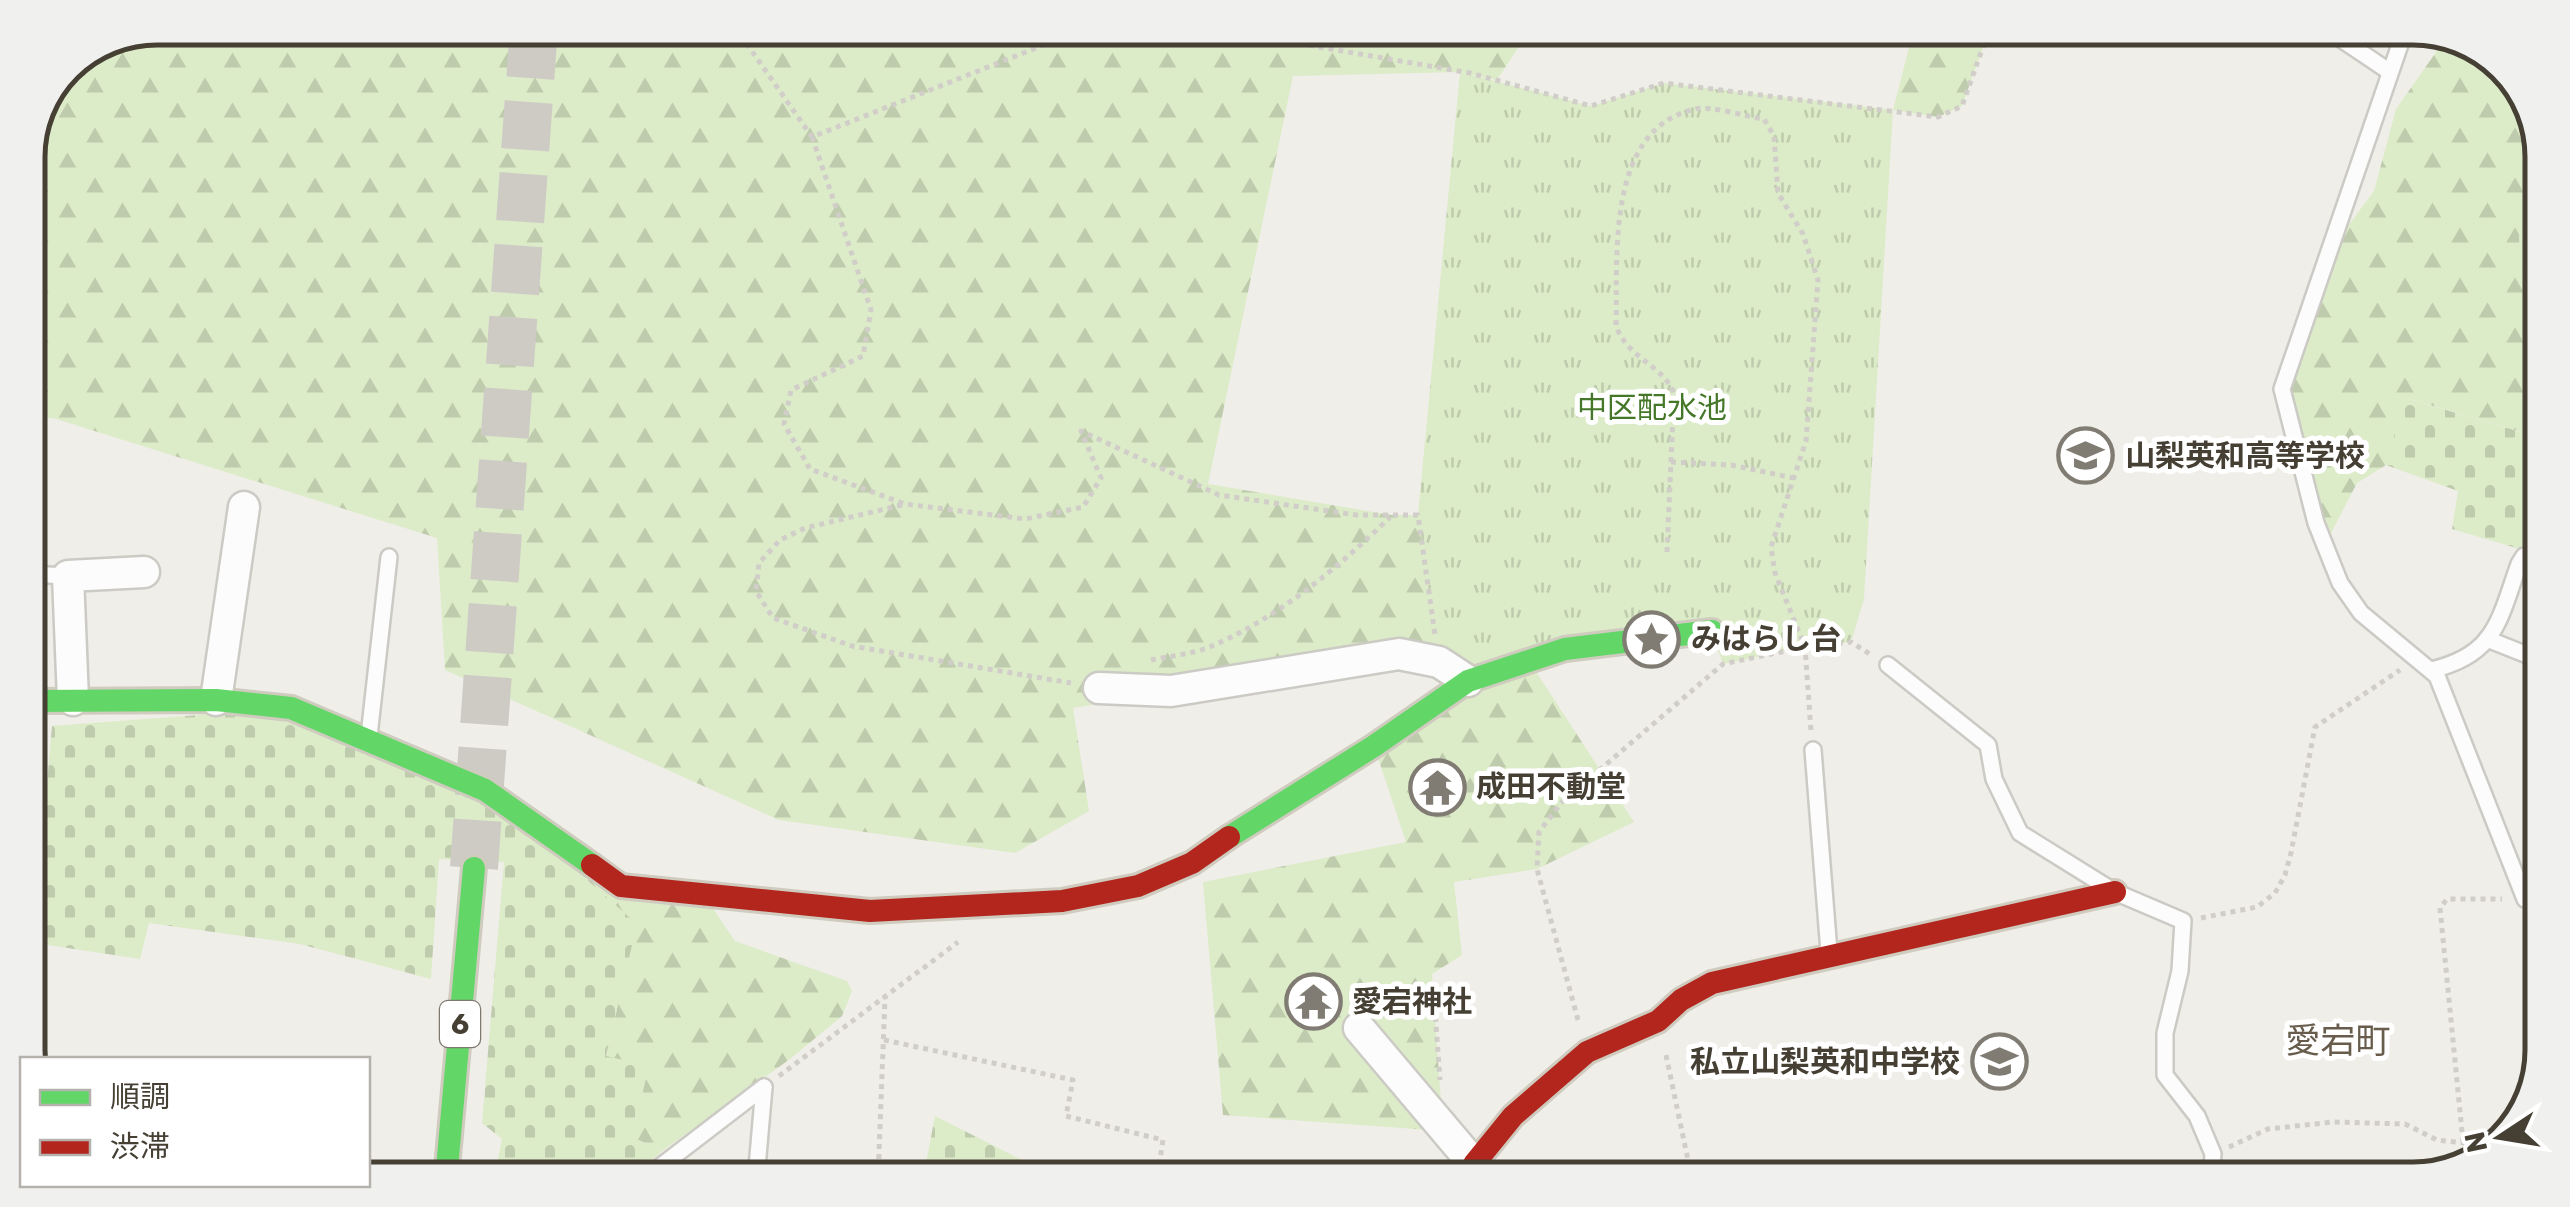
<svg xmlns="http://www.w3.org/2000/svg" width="2570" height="1207" font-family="Rubik,'Noto Sans JP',sans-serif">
	<defs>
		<pattern id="forest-firs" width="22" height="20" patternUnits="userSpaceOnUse" patternTransform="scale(2.5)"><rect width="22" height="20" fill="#dcebc8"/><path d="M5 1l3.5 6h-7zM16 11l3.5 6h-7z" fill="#becbac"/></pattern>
		<pattern id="cemetery-stones" width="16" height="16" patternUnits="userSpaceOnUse" patternTransform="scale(2.5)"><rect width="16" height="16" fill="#dcebc8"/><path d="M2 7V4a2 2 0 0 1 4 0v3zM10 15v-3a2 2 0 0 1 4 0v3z" fill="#becbac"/></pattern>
		<pattern id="park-tufts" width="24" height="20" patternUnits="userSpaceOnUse" patternTransform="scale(2.5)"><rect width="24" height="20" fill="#dcebc8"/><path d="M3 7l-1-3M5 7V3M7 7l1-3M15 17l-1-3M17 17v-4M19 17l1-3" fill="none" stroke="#becbac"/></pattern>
		<pattern id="garden-dots" width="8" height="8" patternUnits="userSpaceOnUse" patternTransform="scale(2.5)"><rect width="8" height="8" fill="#dcebc8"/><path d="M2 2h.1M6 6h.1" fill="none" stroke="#becbac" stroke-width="1.8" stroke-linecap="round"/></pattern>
	</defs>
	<rect width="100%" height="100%" fill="#f0eee8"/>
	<g fill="url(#forest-firs)">
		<polygon points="157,28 1531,28 1497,80 1460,72 1293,76 1208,484 1391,515 1418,515 1439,662 1399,654 1073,708 1089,811 1015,853 779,820 445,670 437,538 53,418 28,418 28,149 66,65"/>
		<polygon points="1914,28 1990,28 1962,106 1938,117 1893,110"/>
		<polygon points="2439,48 2489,57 2521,85 2542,149 2542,180 2530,186 2520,277 2540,290 2539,418 2522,432 2406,398 2386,465 2357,483 2331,533 2316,523 2282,389 2339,238 2374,191 2396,109"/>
		<polygon points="1529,661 1634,822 1537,869 1454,882 1462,955 1432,974 1443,1131 1223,1115 1203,882 1406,842 1374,746"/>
		<polygon points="485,790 620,886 705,897 735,941 847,981 852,991 842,1016 790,1059 662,1151 632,1137 648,1066 606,1057 636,924"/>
	</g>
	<g fill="url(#cemetery-stones)">
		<polygon points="2405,398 2538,437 2537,554 2452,529 2458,491 2386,465"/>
		<polygon points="291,708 485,790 637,924 606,1056 649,1066 632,1137 662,1151 629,1179 494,1179 502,1139 482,1123 504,862 439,859 431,979 300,944 149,923 140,959 28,942 28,819 44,819 52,726"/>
		<polygon points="935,1116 1034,1166 1029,1179 923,1179"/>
	</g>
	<polygon fill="url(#park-tufts)" points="1460,72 1591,106 1664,83 1893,110 1864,599 1851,642 1805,647 1723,664 1712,632 1468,681 1439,662 1418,515"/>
	<polygon fill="url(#garden-dots)" points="2542,180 2540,290 2520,277 2519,236 2530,186"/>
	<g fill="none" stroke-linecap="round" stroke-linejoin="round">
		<polyline stroke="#cecbc4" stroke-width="48" stroke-dasharray="48 24" stroke-linecap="butt" points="474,868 534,27"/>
		<defs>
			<g id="lane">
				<polyline points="2323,27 2390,72"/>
				<polyline points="2406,27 2282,389 2316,523 2340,583 2361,613 2437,676 2525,899 2532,900"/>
				<polyline points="28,574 68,576"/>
				<polyline points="2487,639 2535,658"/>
				<polyline points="1888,665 1988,745 1994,779 2020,833 2115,892 2183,921 2180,971 2165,1033 2165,1075 2197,1116 2213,1154 2211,1179"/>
				<path d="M2431 670C2496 655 2499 620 2519 564L2524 556 2537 561"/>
				<polyline points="369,736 389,557"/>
				<polyline points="1813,750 1829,952"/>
				<polyline points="644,1179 764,1087"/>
				<polyline points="756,1179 764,1087"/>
			</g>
			<g id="street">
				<polyline points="1099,688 1171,691 1399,654 1439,662 1468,681"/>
				<polyline points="73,700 68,576 144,572"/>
				<polyline points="216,700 244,507"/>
				<polyline points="1359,1028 1474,1164"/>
			</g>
			<g id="fast">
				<polyline points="28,701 216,700 291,708 485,790 592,865"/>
				<polyline points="1229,837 1374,746 1468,681 1565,649 1712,631"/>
				<polyline points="446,1179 474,868"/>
			</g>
			<g id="jam">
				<polyline points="592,865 621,886 870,911 1062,901 1138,886 1192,863 1229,837"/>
				<polyline points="1474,1179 1474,1164 1513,1116 1587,1052 1658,1021 1681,1000 1712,983 2115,892"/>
			</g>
		</defs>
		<use href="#lane" stroke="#cccac4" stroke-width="20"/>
		<use href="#street" stroke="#cccac4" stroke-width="35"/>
		<use href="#fast" stroke="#cfcbbf" stroke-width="28"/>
		<use href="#jam" stroke="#cfcbbf" stroke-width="28"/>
		<g stroke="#d1cec9" stroke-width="5" stroke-dasharray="5 5" stroke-linecap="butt">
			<polyline points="735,27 812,137 1051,42 1261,37 1470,73 1591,106 1664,83 1938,117 1962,106 1990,27"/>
			<polyline points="812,137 871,310 863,356 791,390 784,424 810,469 905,504 1025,519 1083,507 1101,478 1081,431 1219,495 1356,515 1418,515 1435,635"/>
			<polyline points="1671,462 1731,465 1794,478"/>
			<polyline points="902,505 805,528 780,540 759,563 756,591 773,618 852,646 1071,683"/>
			<path d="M1667 552 1674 393C1662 364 1628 359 1616 326 1618 257 1605 129 1695 109 1710 105 1747 117 1764 119L1774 136 1778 193 1803 234 1818 280 1806 441 1771 547 1775 573 1805 647 1811 731"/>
			<path d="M1151 660C1170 656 1194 654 1212 646 1279 617 1338 568 1390 517"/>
			<polyline points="2201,918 2257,907 2275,893 2285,875 2291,853 2315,727 2400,670"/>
			<polyline points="1434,997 1440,1080"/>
			<polyline points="1578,1020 1537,869 1539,832 1561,803 1723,664 1805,647 1851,642 1873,656"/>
			<polyline points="884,1040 1073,1080 1066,1116 1163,1140 1157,1179"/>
			<polyline points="1666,1055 1692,1179"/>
			<polyline points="779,1076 958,942"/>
			<polyline points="2463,1142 2440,908 2447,899 2502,899"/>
			<polyline points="2229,1147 2268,1129 2333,1122 2405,1124 2437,1140 2465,1143 2508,1132"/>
			<polyline points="878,1179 885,998"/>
		</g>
		<use href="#lane" stroke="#fdfcfc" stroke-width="15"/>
		<use href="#street" stroke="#fdfcfc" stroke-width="30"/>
		<use href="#fast" stroke="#63d668" stroke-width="22"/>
		<use href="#jam" stroke="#b3261e" stroke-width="22"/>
	</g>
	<defs>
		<symbol id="school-ring" viewBox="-11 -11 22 22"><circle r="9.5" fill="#fff" stroke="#817c73" stroke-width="1.5"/><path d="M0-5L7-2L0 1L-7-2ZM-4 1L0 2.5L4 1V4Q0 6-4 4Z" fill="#817c73"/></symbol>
		<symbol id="sight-ring" viewBox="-11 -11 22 22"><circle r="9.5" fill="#fff" stroke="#817c73" stroke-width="1.5"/><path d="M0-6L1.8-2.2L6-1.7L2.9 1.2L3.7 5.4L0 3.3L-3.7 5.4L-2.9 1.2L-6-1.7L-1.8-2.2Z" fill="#817c73"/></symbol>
		<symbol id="temple-ring" viewBox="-11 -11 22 22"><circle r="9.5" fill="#fff" stroke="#817c73" stroke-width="1.5"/><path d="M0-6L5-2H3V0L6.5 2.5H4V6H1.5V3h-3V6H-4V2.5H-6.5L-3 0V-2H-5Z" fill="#817c73"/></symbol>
	</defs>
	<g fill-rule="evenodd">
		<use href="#school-ring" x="2054" y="424" width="63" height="63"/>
		<use href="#sight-ring" x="1620" y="608" width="63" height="63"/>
		<use href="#temple-ring" x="1406" y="756" width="63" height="63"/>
		<use href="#temple-ring" x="1282" y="970" width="63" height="63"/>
		<use href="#school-ring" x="1968" y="1030" width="63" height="63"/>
	</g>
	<g text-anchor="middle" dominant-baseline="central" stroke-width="10" stroke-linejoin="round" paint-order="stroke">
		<rect fill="#fff" stroke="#7d7971" stroke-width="2.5" x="440" y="1001" width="40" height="46" rx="8"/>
		<g font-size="28" font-weight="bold" fill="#453f34">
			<text x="460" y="1024">6</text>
		</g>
		<g font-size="30" fill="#447727" stroke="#fff">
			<text x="1652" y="408">中区配水池</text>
		</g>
		<g font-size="30" font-weight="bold" fill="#453f34" stroke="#fff" text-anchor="start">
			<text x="2125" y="456">山梨英和高等学校</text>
			<text x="1691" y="639">みはらし台</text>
			<text x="1476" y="787">成田不動堂</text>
			<text x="1352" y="1002">愛宕神社</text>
			<text x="1960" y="1062" text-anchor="end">私立山梨英和中学校</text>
		</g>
		<g font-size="35" fill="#685d4c" stroke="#fff">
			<text x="2338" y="1041">愛宕町</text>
		</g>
	</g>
	<path d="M0 0H2570V1207H0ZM157 45H2413A112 112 0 0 1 2525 157V1050A112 112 0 0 1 2413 1162H157A112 112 0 0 1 45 1050V157A112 112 0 0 1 157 45Z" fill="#f0f0ef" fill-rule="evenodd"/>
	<path fill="none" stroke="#453f34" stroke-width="5" d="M157 45H2413A112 112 0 0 1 2525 157V1050A112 112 0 0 1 2413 1162H157A112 112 0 0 1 45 1050V157A112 112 0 0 1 157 45Z"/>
	<rect x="20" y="1057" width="350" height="130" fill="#ffffff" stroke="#b5b2ae" stroke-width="2.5"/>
	<rect x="40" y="1090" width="50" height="15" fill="#63d668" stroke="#b5b2ae" stroke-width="2.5"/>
	<text x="110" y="1107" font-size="30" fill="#453f34">順調</text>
	<rect x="40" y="1140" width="50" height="15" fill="#b3261e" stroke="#b5b2ae" stroke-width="2.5"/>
	<text x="110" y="1157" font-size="30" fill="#453f34">渋滞</text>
	<g transform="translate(2500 1137) rotate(258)" stroke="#ffffff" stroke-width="8" paint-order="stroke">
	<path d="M0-8L18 38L0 25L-18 38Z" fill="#453f34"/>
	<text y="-15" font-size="28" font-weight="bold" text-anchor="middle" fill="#453f34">N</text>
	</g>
</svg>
